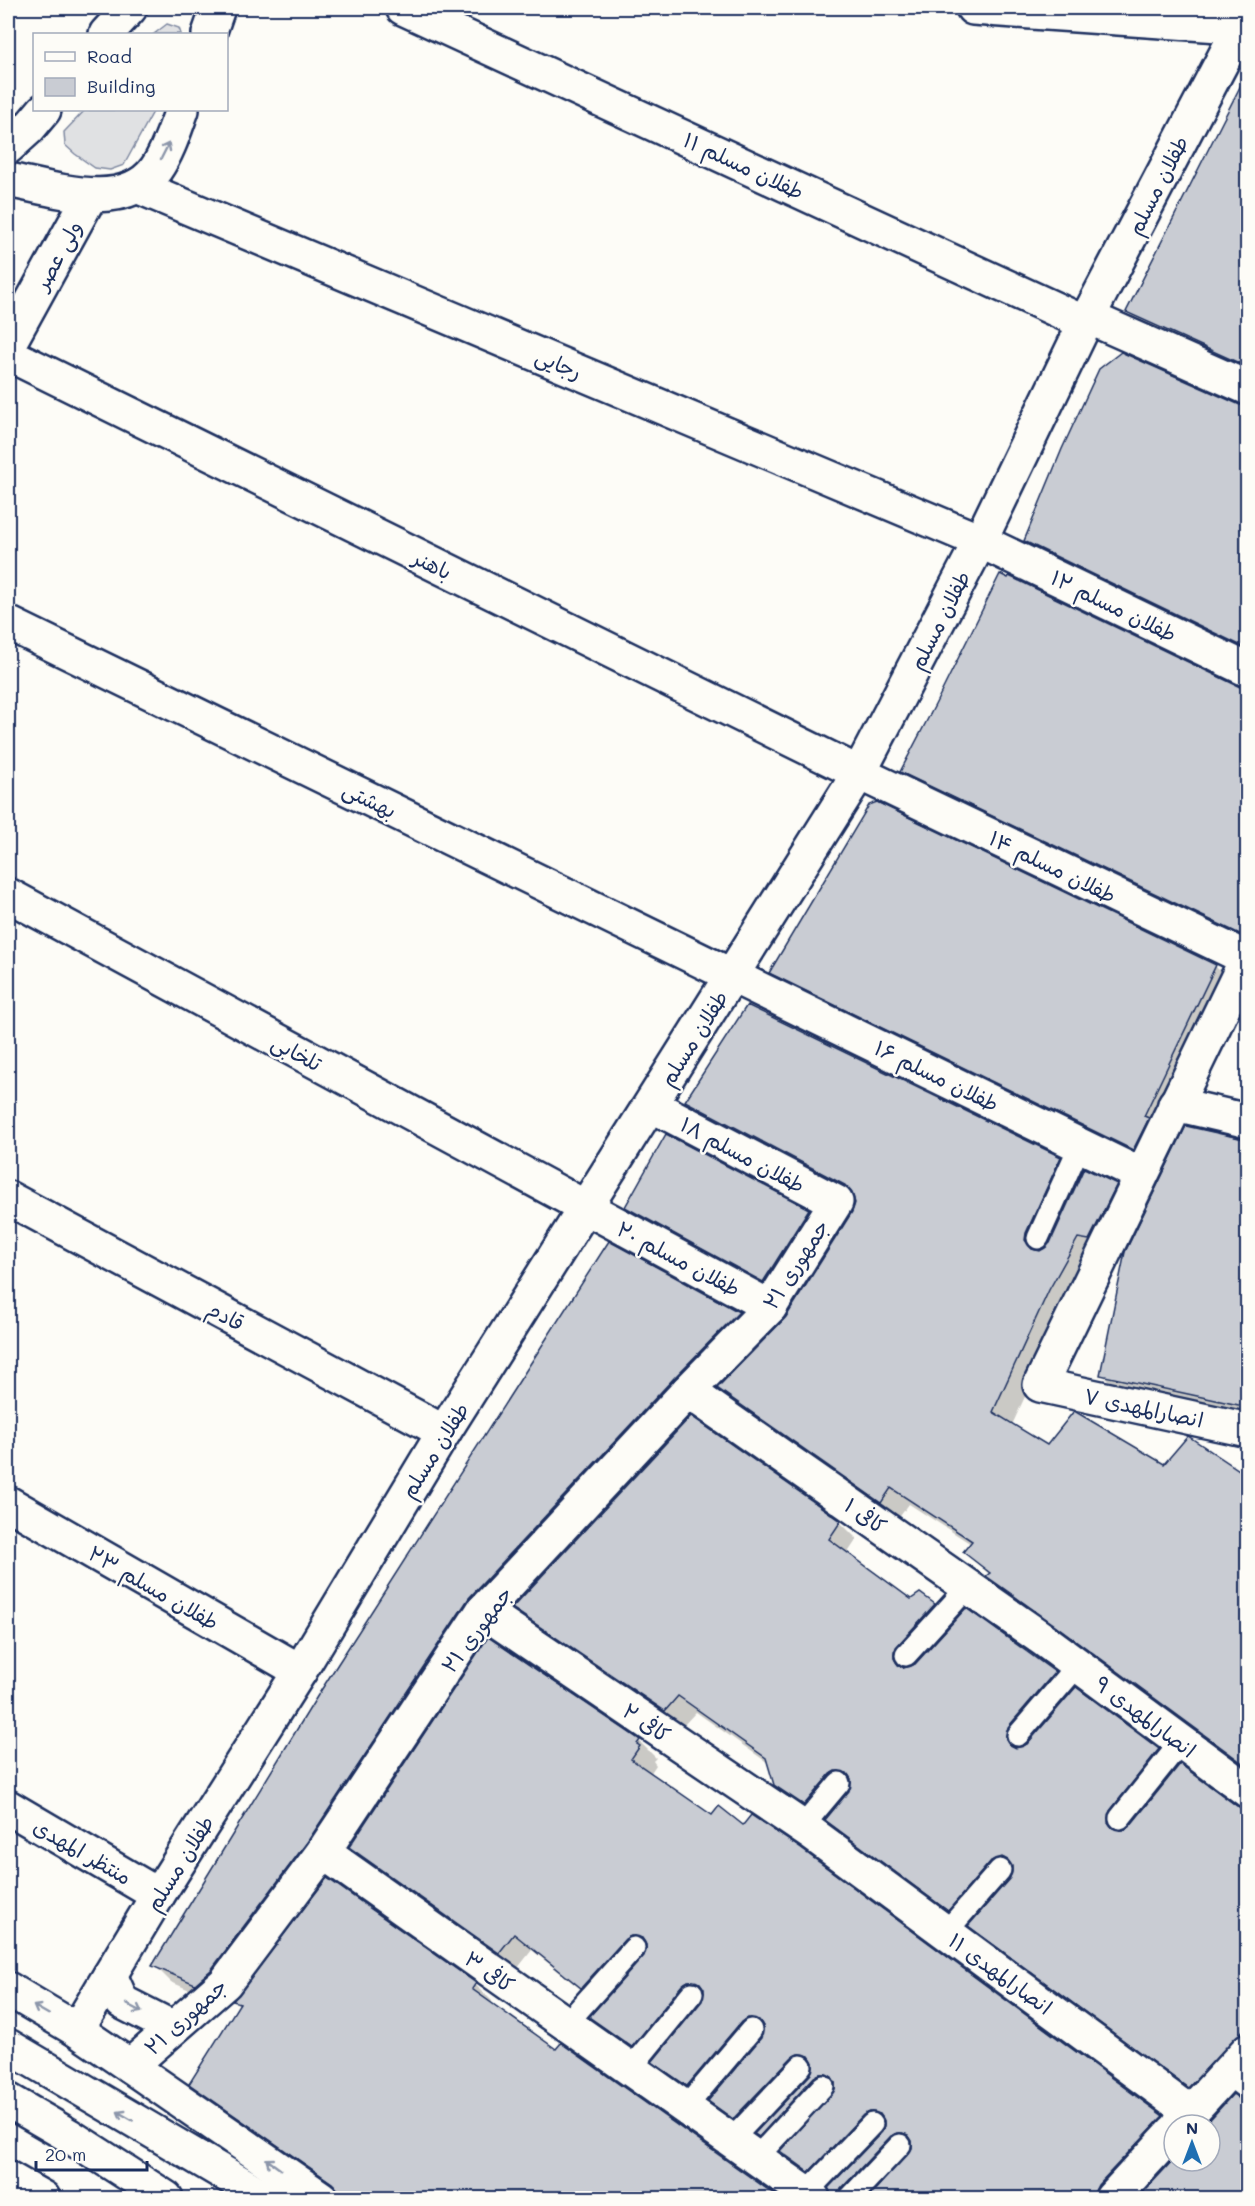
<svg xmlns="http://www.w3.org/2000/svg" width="1255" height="2206" font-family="Mali,'Playpen Sans Arabic',sans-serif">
	<rect width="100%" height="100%" fill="#fdfcf7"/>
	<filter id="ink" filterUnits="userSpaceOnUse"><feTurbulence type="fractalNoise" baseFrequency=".0167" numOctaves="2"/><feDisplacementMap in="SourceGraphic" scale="12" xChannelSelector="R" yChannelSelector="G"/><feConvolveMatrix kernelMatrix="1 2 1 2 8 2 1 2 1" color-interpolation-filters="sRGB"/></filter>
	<g filter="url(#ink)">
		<g fill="#e0e1e3" stroke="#7e88a0" stroke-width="1.5">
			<polygon points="167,24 179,28 181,34 154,34"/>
			<polygon points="85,110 154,110 124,165 110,170 95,168 75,154 65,145 64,132"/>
		</g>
		<g fill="#0003">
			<polygon points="1248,80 1248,375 1145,329 1128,312"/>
			<polygon points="1240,407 1248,408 1248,657 1043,558 1026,541"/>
			<polygon points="1239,688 1248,690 1248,946 919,789 902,772"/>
			<polygon points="1215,966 1232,983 1150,1166 788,990 771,973"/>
			<polygon points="687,1101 1060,1158 1077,1175 1043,1250 1116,1185 1133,1202 1066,1307 1012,1425 1048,1447 1248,1478 1248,1770 1074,1642 1005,1593 988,1576 990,1575 965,1552 971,1544 909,1504 898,1519 736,1405 719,1388 787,1318 853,1213 856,1203 855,1198 704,1118"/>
			<polygon points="667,1136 808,1210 825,1227 781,1298 644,1224 627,1207"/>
			<polygon points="1248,1141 1248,1420 1119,1391 1102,1374"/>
			<polygon points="610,1243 738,1313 755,1330 486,1615 213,2000 171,1982 154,1965"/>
			<polygon points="840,1522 857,1539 847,1554 911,1601 920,1595 951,1623 923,1653 925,1655 966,1610 1054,1673 1071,1690 1021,1748 1158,1750 1175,1767 1124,1831 1236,1807 1248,1811 1248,2058 1206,2103 987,1943 970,1926 1013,1876 1011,1874 966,1926 844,1837 827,1820 853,1787 847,1791 821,1821 793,1802 776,1785 768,1763 696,1712 682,1727 531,1625 514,1608"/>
			<polygon points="639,1741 656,1758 653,1761 656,1765 650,1774 712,1817 743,1827 799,1850 1162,2117 1174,2129 1119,2198 869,2198 881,2186 879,2184 865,2198 833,2198 836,2182 834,2180 826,2188 798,2168 782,2151 819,2112 816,2110 776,2153 757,2134 815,2070 809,2074 751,2135 727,2118 710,2101 765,2034 758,2039 705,2102 671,2078 654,2062 706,1997 699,2002 649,2063 608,2034 591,2017 640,1962 638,1960 599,2004 532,1950 517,1969 368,1864 351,1847"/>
			<polygon points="327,1880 475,1984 492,2001 491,2004 556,2051 779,2198 348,2198 208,2101 191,2084 240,2006 235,2001"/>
		</g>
		<g fill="#c9ccd3" stroke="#1b2f5e" stroke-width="1.5">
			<polygon points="1248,71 1248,367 1126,312"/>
			<polygon points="1121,352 1240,405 1248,406 1248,649 1024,541 1062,449 1099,369"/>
			<polygon points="1000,574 1008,578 1009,576 1240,687 1248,688 1248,921 1242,935 900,772 935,705"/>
			<polygon points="877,802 1216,965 1144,1116 1149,1118 1133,1150 769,973 869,805"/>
			<polygon points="747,1005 1061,1157 1026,1233 1025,1240 1032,1249 1040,1251 1050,1243 1084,1168 1117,1184 1089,1240 1078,1238 1049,1290 993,1412 1047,1445 1074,1411 1076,1412 1164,1464 1188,1436 1248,1476 1248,1767 1055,1625 986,1576 990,1573 963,1552 972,1541 891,1488 881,1503 717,1388 786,1317 852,1212 855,1203 852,1193 845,1185 685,1101"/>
			<polygon points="1186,1126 1248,1140 1248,1407 1100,1375 1125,1252"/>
			<polygon points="666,1134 809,1209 763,1282 625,1207"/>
			<polygon points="609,1241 739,1312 674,1378 469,1598 308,1841 211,1970 195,1984 152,1966 318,1695"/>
			<polygon points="691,1416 841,1521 829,1539 911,1599 920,1593 935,1604 896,1647 894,1658 898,1665 904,1668 915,1664 966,1608 1055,1672 1008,1727 1006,1739 1010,1745 1016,1748 1027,1744 1076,1687 1159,1749 1110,1811 1108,1822 1113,1828 1124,1830 1130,1826 1180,1764 1237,1806 1248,1809 1248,2025 1188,2088 968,1926 1010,1878 1012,1866 1008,1860 1002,1857 991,1861 948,1911 825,1820 849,1791 851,1779 847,1773 835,1771 830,1774 804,1805 774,1785 766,1758 678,1696 665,1711 512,1608"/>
			<polygon points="488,1637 640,1740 637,1744 640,1746 631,1759 712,1815 719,1806 743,1825 751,1815 800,1848 1163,2116 1098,2185 1094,2193 1094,2199 867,2199 912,2148 912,2141 908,2135 902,2133 891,2136 841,2189 838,2199 832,2199 828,2188 882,2132 884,2121 880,2114 869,2112 863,2115 809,2172 780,2151 835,2089 835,2083 832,2077 826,2074 820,2074 814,2077 759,2137 754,2134 811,2074 813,2063 809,2056 798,2054 792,2057 733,2119 708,2101 761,2038 763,2026 759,2020 747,2018 741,2022 687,2086 652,2062 702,2001 704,1989 700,1983 688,1981 682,1985 632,2047 589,2017 644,1956 646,1945 642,1938 631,1936 625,1939 581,1988 514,1934 499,1953 349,1847"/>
			<polygon points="327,1878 476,1983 472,1989 556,2049 561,2043 781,2199 351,2199 338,2190 332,2183 189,2084 240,2003 233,2001"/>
			<polygon points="1233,2094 1248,2103 1248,2199 1137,2199 1174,2159 1174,2161 1210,2161 1210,2125 1205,2125"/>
		</g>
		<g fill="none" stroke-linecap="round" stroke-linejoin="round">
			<defs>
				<g id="lane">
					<polyline points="1038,1238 1080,1145"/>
					<polyline points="906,1655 968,1587"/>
					<polyline points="1018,1735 1078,1665"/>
					<polyline points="1120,1818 1181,1742"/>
					<polyline points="802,1827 839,1783"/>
					<polyline points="946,1932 1000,1870"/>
					<polyline points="566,2024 634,1948"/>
					<polyline points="630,2069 692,1993"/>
					<polyline points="1226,2073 1248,2090"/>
					<polyline points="685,2108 751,2030"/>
					<polyline points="731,2140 801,2066"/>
					<polyline points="756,2158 823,2086"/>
					<polyline points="806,2193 872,2124"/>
					<polyline points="850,2198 900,2145"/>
				</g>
				<g id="street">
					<polyline points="403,8 1085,323"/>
					<polyline points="137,186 980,541 1248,670"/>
					<polyline points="1088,317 1248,388"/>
					<polyline points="8,345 90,196"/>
					<polyline points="8,354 859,773 1246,958"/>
					<polyline points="8,623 1141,1175"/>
					<polyline points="8,895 770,1307"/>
					<polyline points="1248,956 1040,1385 1248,1430"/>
					<polyline points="1175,1104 1248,1121"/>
					<polyline points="8,1198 444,1432"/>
					<polyline points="688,1391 1044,1640 1248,1791"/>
					<polyline points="8,1503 300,1671"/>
					<polyline points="483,1611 811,1833 1191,2113"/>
					<polyline points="8,1807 158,1895"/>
					<polyline points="323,1852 813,2198"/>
					<polyline points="110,1975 122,2002 173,2028"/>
					<polyline points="130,2066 225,1983 323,1852 483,1611 688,1391 770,1307 836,1202 651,1105"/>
				</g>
				<g id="secondary">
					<polyline points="973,8 1248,27"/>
					<polyline points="106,34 130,8"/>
					<polyline points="209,34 218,8"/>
					<polyline points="8,147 28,129 44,110"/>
					<path d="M8 180C51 188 124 214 156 169 168 152 175 129 182 110"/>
					<polyline points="8,1989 77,2030 130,2066 321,2198"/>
					<polyline points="77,2030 158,1895 300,1671 444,1432 859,773 980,541 1088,317 1248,12"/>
					<polyline points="1179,2125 1248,2050"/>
					<polyline points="8,2178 43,2198"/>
					<polyline points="1112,2198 1174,2131"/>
				</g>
				<g id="primary">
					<polyline points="8,2046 266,2198"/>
					<polyline points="8,2100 68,2135 166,2198"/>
				</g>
			</defs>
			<use href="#lane" stroke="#1b2f5e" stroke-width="26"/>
			<use href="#street" stroke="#1b2f5e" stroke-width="38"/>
			<use href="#secondary" stroke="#1b2f5e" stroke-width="38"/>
			<use href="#primary" stroke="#1b2f5e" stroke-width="38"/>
			<use href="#lane" stroke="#fdfcf7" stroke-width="21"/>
			<use href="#street" stroke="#fdfcf7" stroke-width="33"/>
			<use href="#secondary" stroke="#fdfcf7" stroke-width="33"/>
			<use href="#primary" stroke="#fdfcf7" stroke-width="33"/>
		</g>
		<defs><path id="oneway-shaft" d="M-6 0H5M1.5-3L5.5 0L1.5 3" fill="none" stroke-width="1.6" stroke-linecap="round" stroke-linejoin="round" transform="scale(1.5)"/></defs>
		<g stroke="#8c96aa">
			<use href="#oneway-shaft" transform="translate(165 151) rotate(-63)"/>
			<use href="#oneway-shaft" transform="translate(134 2008) rotate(28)"/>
			<use href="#oneway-shaft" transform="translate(41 2010) rotate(-150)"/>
			<use href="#oneway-shaft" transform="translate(125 2116) rotate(-150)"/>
			<use href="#oneway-shaft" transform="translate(273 2164) rotate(-144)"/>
		</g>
	</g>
	<g text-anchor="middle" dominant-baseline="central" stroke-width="5" stroke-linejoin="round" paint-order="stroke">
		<g font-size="21" fill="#1b2f5e" stroke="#fdfcf7">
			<text transform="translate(744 165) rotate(25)">طفلان مسلم ۱۱</text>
			<text transform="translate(1157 185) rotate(-63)">طفلان مسلم</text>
			<text transform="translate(57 255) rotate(-61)">ولی عصر</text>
			<text transform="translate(559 363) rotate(23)">رجایی</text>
			<text transform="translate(433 564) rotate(26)">باهنر</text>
			<text transform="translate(1114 605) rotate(26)">طفلان مسلم ۱۲</text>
			<text transform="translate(939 620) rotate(-63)">طفلان مسلم</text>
			<text transform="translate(370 799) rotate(26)">بهشتی</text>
			<text transform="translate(1053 866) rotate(26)">طفلان مسلم ۱۴</text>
			<text transform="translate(693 1038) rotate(-58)">طفلان مسلم</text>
			<text transform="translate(297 1052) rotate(28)">تلخابی</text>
			<text transform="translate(937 1075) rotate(26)">طفلان مسلم ۱۶</text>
			<text transform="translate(743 1154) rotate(28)">طفلان مسلم ۱۸</text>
			<text transform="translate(679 1258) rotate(28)">طفلان مسلم ۲۰</text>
			<text transform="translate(795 1264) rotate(-57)">جمهوری ۲۱</text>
			<text transform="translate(226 1315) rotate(28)">قادم</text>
			<text transform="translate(1144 1407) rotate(12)">انصارالمهدی ۷</text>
			<text transform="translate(434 1450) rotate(-58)">طفلان مسلم</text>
			<text transform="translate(866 1515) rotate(35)">کافی ۱</text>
			<text transform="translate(154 1587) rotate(30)">طفلان مسلم ۲۳</text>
			<text transform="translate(476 1629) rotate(-53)">جمهوری ۲۱</text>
			<text transform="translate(1146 1716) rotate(37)">انصارالمهدی ۹</text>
			<text transform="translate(647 1722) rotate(34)">کافی ۲</text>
			<text transform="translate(83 1851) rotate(30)">منتظر المهدی</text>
			<text transform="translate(179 1863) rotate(-58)">طفلان مسلم</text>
			<text transform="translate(490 1971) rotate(35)">کافی ۳</text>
			<text transform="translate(1001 1973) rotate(36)">انصارالمهدی ۱۱</text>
			<text transform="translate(185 2016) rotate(-42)">جمهوری ۲۱</text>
		</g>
	</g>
	<rect width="1255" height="2206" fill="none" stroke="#fdfcf7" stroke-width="30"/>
	<rect x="15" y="15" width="1225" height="2176" fill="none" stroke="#1b2f5e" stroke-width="2" filter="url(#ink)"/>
	<rect x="33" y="33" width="195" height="78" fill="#fdfcf7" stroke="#a3aaba" stroke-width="1.5"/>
	<rect x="45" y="52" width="30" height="9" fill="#fdfcf7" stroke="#a3aaba" stroke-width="1.5"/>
	<text x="87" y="63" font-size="18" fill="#1b2f5e">Road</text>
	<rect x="45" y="78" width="30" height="18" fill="#c9ccd3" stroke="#a3aaba" stroke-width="1.5"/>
	<text x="87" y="93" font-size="18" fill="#1b2f5e">Building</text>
	<g transform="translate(1192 2143)"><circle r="28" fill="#fdfcf7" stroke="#a3aaba" stroke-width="1.5"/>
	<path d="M0-4.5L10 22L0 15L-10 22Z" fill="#1f6fb2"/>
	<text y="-9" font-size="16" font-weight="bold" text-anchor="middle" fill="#1b2f5e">N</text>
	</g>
	<path d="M36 2161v9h111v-9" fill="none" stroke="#1b2f5e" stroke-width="3"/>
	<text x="45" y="2161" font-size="18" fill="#1b2f5e" stroke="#fdfcf7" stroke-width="4.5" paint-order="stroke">20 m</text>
</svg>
